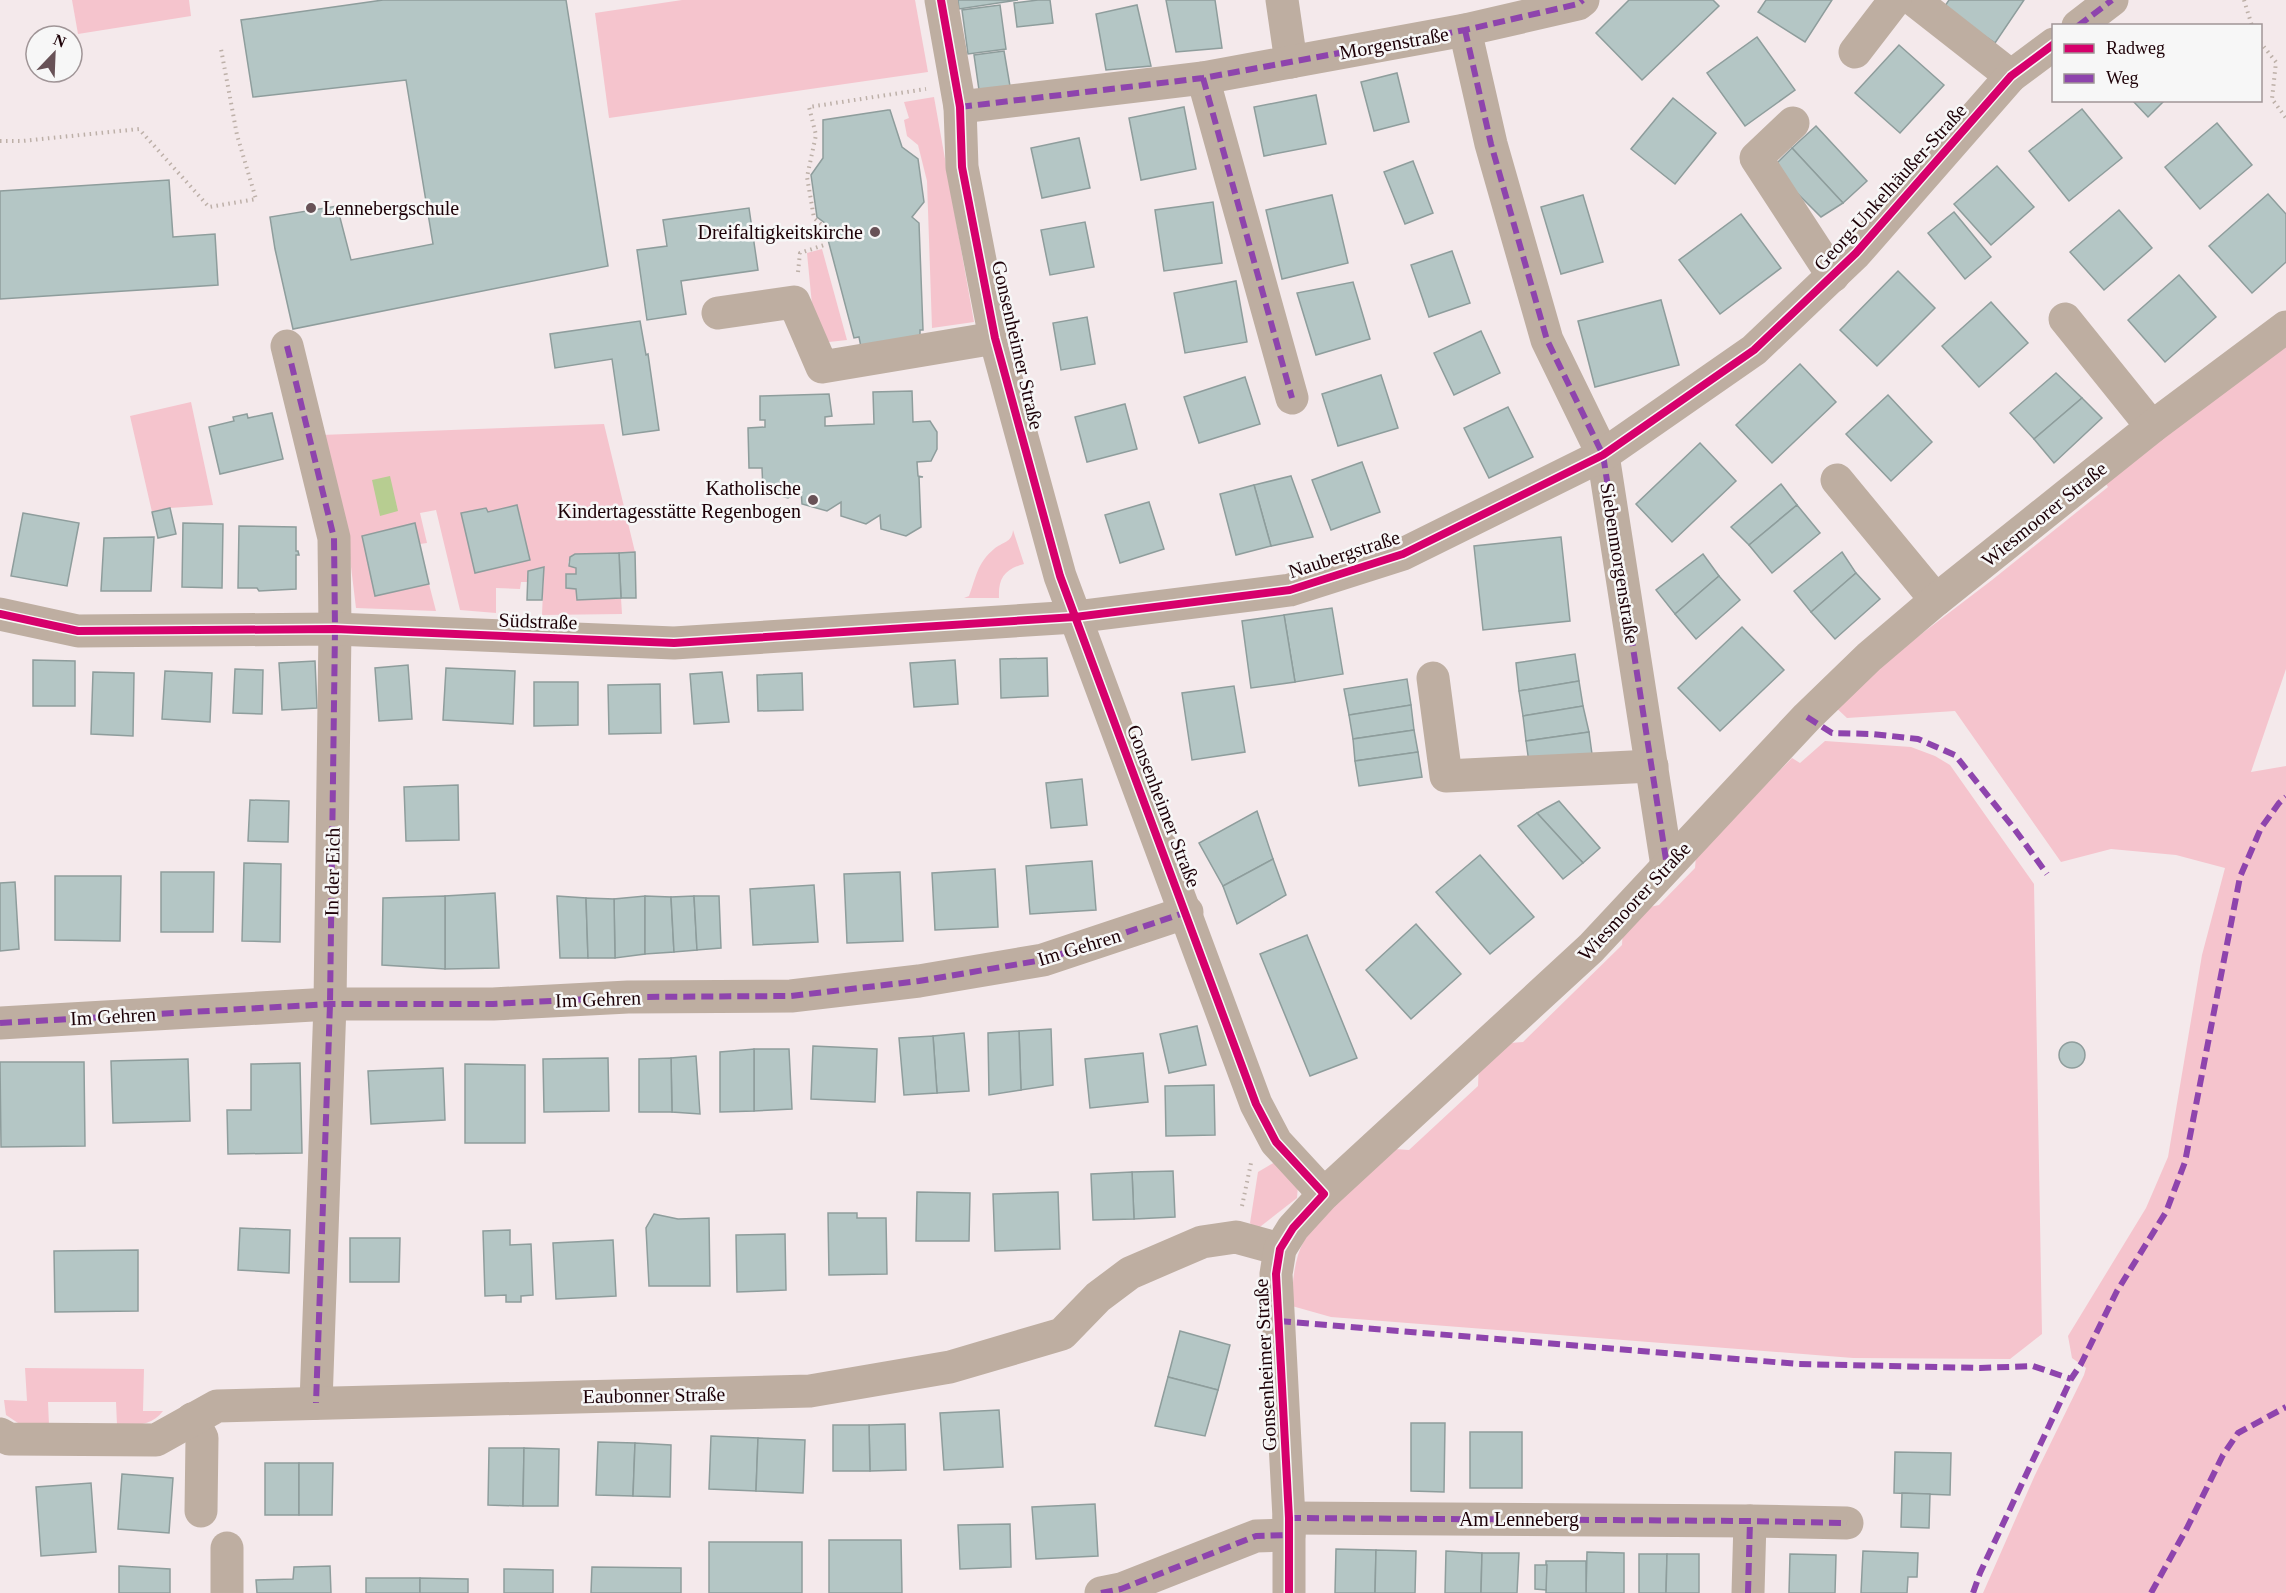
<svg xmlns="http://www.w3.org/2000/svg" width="2286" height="1593" font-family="Georgia,serif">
	<rect width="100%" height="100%" fill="#f4e9eb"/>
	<g fill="#f5c4cd" fill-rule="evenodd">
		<polygon points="72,0 189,0 191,16 78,34"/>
		<polygon points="682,0 915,0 928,72 609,118 595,13"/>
		<polygon points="934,97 974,322 932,328 927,181 918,145 907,136 904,120 909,118 904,102"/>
		<polygon points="822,249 847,340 829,342 813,315 807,253"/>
		<polygon points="2286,340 2286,669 2251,772 2286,766 2286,1593 1983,1593 2035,1475 2084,1375 2086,1368 2072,1358 2068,1336 2146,1208 2168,1157 2202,955 2225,868 2176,855 2111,849 2061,862 1955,711 1847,718 1831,703 1992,580 2108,487 2105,482"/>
		<polygon points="191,402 213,505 170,508 152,512 130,416"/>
		<path d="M604 424 635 552 571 556 568 562 569 566 576 568V574L566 575V588L576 589 577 600 621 598 622 614 542 615 544 568 528 582H521L520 589 496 588V613L460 610 436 510 420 513 427 543 420 544 415 523 362 536 375 596 429 584 436 611 356 608 348 542 321 435ZM517 506 530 560 475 573 461 513 486 508 488 512Z"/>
		<path d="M1013 530 1024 564C1005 569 998 578 999 598H964L969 596C976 578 977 563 994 549 1002 542 1012 543 1013 530Z"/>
		<path d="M1825 741 1911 747 1935 756 1950 765 2034 884 2042 1334 2010 1359 1853 1358 1331 1317 1292 1306C1292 1289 1293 1272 1298 1255 1310 1216 1365 1176 1395 1149L1409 1150 1478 1086 1479 1062 1498 1044 1523 1042 1622 945 1623 927 1636 910 1659 905 1695 868 1696 856 1792 758 1800 763Z"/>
		<polygon points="1280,1159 1298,1185 1297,1198 1256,1230 1250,1223 1258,1172"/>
		<path d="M25 1368 144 1369 143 1411H163C151 1427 135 1425 117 1425L116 1402H48L49 1425 18 1423 6 1415 4 1400 27 1401Z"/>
	</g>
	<polygon fill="#b7cd91" points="390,476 398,511 380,516 372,480"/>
	<g fill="#b4c6c5" stroke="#8e9d9c" stroke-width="1.5">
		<polygon points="383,0 566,0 608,266 293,329 275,249 270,217 337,206 351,260 433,244 406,80 253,97 241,20"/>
		<polygon points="958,0 1018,0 959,9"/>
		<polygon points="1038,0 1050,0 1053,23 1017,27 1014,3"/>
		<polygon points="1166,0 1215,0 1222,48 1176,52"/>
		<polygon points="1629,0 1713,0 1719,6 1642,80 1596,33"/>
		<polygon points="1766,0 1832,0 1805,42 1758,12"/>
		<polygon points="1949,0 2024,0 1995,43 1943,9"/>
		<polygon points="1000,5 1006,49 968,54 962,10"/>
		<polygon points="1137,5 1151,66 1106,70 1096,14"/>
		<polygon points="1757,37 1795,90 1745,126 1707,73"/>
		<polygon points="1899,45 1944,85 1900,133 1855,93"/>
		<polygon points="1004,51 1010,86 979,90 974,55"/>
		<polygon points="1397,73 1409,122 1374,131 1361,82"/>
		<polygon points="1316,95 1326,144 1264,156 1254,107"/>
		<polygon points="1673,98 1716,133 1675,184 1631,149"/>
		<polygon points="2132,100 2165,100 2148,117"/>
		<polygon points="1184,107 1196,169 1141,180 1129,118"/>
		<polygon points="2082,109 2122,158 2069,201 2029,151"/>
		<polygon points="888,110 890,110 902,147 918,159 924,202 912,217 919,223 923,330 920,330 920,340 861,347 859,337 854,338 827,236 833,229 817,217 811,175 823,158 823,120"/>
		<polygon points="2217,123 2252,165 2200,209 2165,167"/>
		<polygon points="1816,126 1867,181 1843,203 1792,148"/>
		<polygon points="1079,138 1090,188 1042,198 1031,148"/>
		<polygon points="1792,148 1843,203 1821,217 1772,168"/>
		<polygon points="1413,161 1433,213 1405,224 1384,172"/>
		<polygon points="1997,166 2034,207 1991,245 1954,204"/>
		<polygon points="169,180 173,237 215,234 218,285 0,299 0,191"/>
		<polygon points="2268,194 2286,214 2286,262 2252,293 2209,246"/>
		<polygon points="1332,195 1348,263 1282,279 1266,210"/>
		<polygon points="1583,195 1603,262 1561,274 1541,207"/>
		<polygon points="1213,202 1222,263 1164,271 1155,210"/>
		<polygon points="749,208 758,270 681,281 686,314 647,320 637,250 667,246 663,220"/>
		<polygon points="2119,210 2152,248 2104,290 2070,252"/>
		<polygon points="1954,212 1991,257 1965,279 1928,233"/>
		<polygon points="1741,214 1781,268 1720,314 1679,260"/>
		<polygon points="1085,222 1094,267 1050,275 1041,230"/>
		<polygon points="1452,251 1470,303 1429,317 1411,265"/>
		<polygon points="1898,271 1935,308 1877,366 1840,330"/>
		<polygon points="2179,275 2216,317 2165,362 2128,320"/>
		<polygon points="1236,281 1247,342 1185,353 1174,293"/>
		<polygon points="1353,282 1370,339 1316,355 1297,293"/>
		<polygon points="1661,300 1679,365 1595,387 1578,321"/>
		<polygon points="1991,302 2028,343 1979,387 1942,346"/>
		<polygon points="1087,317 1095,364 1061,370 1053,323"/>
		<polygon points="640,321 646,355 648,354 659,430 623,435 612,359 555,368 550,334"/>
		<polygon points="1481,331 1500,373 1454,395 1434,353"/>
		<polygon points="1800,364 1836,402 1772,463 1736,425"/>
		<polygon points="2056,373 2082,398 2034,439 2010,413"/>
		<polygon points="1381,375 1398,428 1338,446 1322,394"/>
		<polygon points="1245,377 1260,424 1199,443 1184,397"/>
		<polygon points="912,391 913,422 930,421 937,432 937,449 931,461 917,462 918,476 923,477 919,477 921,527 906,536 881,529 880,515 866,524 841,516 841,502 827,511 802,504 801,490 788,498 763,491 762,468 749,468 748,428 765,427 765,420 760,420 760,396 829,394 832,416 825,417 825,426 874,424 873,392"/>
		<polygon points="1888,395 1932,442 1891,481 1846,434"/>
		<polygon points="2082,398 2102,418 2054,463 2034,439"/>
		<polygon points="1125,404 1137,449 1087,462 1075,417"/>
		<polygon points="1508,407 1533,457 1489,478 1464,428"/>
		<polygon points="272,413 283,459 220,474 209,427 234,421 233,417 247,414 248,418"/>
		<polygon points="1700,443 1736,481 1672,542 1636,504"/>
		<polygon points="1362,462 1380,512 1331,530 1312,480"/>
		<polygon points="1291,476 1313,537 1271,546 1254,485"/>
		<polygon points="1781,484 1797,505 1749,545 1731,527"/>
		<polygon points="1254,485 1271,546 1236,555 1220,494"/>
		<polygon points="1149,502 1164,549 1120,563 1105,515"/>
		<polygon points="517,505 530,560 475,573 461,513 486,508 488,512"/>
		<polygon points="1797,505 1820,533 1772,573 1749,545"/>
		<polygon points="170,508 176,534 158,538 152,512"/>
		<polygon points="23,513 79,523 67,586 11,576"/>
		<polygon points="183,523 223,524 222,588 182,587"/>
		<polygon points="415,523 429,584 375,596 362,536"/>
		<polygon points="239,526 296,527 296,551 298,551 299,555 296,555 296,589 259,591 257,588 238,588"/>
		<polygon points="154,537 151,591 101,591 104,538"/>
		<polygon points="1561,537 1570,621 1483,630 1474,546"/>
		<polygon points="635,552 636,598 621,598 619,553"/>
		<polygon points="1842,552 1856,573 1811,612 1794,591"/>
		<polygon points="619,553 621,598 577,600 576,589 566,588 566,574 576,574 576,568 569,566 570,557 575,554"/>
		<polygon points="1703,554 1719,576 1675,614 1656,590"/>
		<polygon points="544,567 542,600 527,600 528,571"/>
		<polygon points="1856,573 1880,599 1835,639 1811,612"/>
		<polygon points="1719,576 1740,600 1696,639 1675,614"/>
		<polygon points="1332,608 1343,674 1295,682 1284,615"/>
		<polygon points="1284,615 1295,682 1251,688 1242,621"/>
		<polygon points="1742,627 1784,670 1720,731 1678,688"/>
		<polygon points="1575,654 1579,681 1519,691 1516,663"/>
		<polygon points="1047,658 1048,696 1001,698 1000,659"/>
		<polygon points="33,660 75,661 75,706 33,706"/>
		<polygon points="955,660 958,704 914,707 910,663"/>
		<polygon points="315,661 317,708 282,710 279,663"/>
		<polygon points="408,665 412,719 379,721 375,668"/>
		<polygon points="446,668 515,671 513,724 443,720"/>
		<polygon points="235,669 263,670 262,714 233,713"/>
		<polygon points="165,671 212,673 210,722 162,719"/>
		<polygon points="93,672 134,673 133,736 91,734"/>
		<polygon points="722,672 729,722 694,724 690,674"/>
		<polygon points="802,673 803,710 758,711 757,675"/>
		<polygon points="1407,679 1411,705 1349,715 1344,689"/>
		<polygon points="1579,681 1583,706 1523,716 1519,691"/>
		<polygon points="534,682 578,682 578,725 534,726"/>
		<polygon points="660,684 661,733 609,734 608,685"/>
		<polygon points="1234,686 1245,752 1192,760 1182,693"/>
		<polygon points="1411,705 1414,730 1353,739 1349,715"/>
		<polygon points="1583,706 1589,732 1526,741 1523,716"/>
		<polygon points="1414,730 1418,752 1355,761 1353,739"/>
		<polygon points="1589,732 1592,754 1529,763 1526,741"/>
		<polygon points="1418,752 1422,777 1359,786 1355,761"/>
		<polygon points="1082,779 1087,825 1051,828 1046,783"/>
		<polygon points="458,785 459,840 406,841 404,787"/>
		<polygon points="250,800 289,801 288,842 248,841"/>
		<polygon points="1559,801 1600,848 1583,863 1537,813"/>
		<polygon points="1257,811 1273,859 1223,886 1199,843"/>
		<polygon points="1537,813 1583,863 1563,879 1518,826"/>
		<polygon points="1480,855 1534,917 1490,954 1436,892"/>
		<polygon points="1273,859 1286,895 1237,924 1223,886"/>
		<polygon points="1092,861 1096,910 1030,914 1026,866"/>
		<polygon points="244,863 281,864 280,942 242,941"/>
		<polygon points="995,869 998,927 935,930 932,873"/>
		<polygon points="161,872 214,872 213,932 161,932"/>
		<polygon points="900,872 903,941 847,943 844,874"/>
		<polygon points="55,876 121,876 120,941 55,940"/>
		<polygon points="15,882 19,949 0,951 0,883"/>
		<polygon points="814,885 818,942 753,945 750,889"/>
		<polygon points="495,893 499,968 445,969 445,896"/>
		<polygon points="445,896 445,969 382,965 383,898"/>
		<polygon points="557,896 586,898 588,958 560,958"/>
		<polygon points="645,896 645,954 615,958 614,899"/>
		<polygon points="645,896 671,897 674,952 645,954"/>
		<polygon points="694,896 697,950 674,952 671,897"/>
		<polygon points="694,896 719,896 721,948 697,950"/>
		<polygon points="586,898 614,899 615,958 588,958"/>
		<polygon points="1416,924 1461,974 1411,1019 1366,970"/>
		<polygon points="1307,935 1357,1058 1310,1076 1260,954"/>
		<polygon points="1197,1026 1206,1065 1169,1073 1160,1034"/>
		<polygon points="1051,1029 1053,1085 1021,1090 1019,1031"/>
		<polygon points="1019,1031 1021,1090 989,1095 988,1033"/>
		<polygon points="964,1033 969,1091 937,1093 933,1036"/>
		<polygon points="933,1036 937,1093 904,1095 899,1038"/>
		<circle cx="2072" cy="1055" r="13"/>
		<polygon points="813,1046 877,1049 875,1102 811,1099"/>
		<polygon points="754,1049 789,1049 792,1109 754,1111"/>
		<polygon points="754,1049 754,1111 720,1112 720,1052"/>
		<polygon points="1143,1053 1148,1102 1090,1108 1085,1059"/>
		<polygon points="696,1056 700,1114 672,1112 671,1058"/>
		<polygon points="608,1058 609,1111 544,1112 543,1059"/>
		<polygon points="671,1058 672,1112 639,1112 639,1059"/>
		<polygon points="188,1059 190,1121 113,1123 111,1061"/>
		<polygon points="0,1062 84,1062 85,1146 1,1147"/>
		<polygon points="300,1063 302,1153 228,1154 227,1110 251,1110 251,1064"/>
		<polygon points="465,1064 525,1065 525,1143 465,1143"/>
		<polygon points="443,1068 445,1120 371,1124 368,1071"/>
		<polygon points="1214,1085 1215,1135 1166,1136 1165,1086"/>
		<polygon points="1173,1171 1175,1217 1134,1219 1132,1172"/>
		<polygon points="1132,1172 1134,1219 1093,1220 1091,1174"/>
		<polygon points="917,1192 970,1193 969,1241 916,1241"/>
		<polygon points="1058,1192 1060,1249 995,1251 993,1194"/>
		<polygon points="828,1213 857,1213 857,1218 886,1218 887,1274 829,1275"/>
		<polygon points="654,1214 678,1219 709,1218 710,1286 649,1286 646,1228"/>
		<polygon points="240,1228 290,1230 289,1273 238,1270"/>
		<polygon points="510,1230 510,1245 531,1244 533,1295 521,1296 521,1302 506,1302 506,1295 485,1296 483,1231"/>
		<polygon points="785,1234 786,1290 737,1292 736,1235"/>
		<polygon points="350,1238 400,1238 399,1282 350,1282"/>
		<polygon points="613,1240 616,1296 556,1299 553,1243"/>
		<polygon points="138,1250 138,1311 55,1312 54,1251"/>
		<polygon points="1180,1331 1230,1345 1218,1390 1168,1377"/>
		<polygon points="1168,1377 1218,1390 1205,1436 1155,1426"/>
		<polygon points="999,1410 1003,1467 944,1470 940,1413"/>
		<polygon points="1411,1423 1445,1423 1444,1492 1411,1491"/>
		<polygon points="905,1424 906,1470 870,1471 869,1425"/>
		<polygon points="833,1425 869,1425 870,1471 833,1471"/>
		<rect x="1470" y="1432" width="52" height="56"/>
		<polygon points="711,1436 758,1438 756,1491 709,1489"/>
		<polygon points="758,1438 805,1440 803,1493 756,1491"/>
		<polygon points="598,1442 635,1443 633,1496 596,1495"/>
		<polygon points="635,1443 671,1445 670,1497 633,1496"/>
		<polygon points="489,1448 524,1448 523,1506 488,1505"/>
		<polygon points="524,1448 559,1449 558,1506 523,1506"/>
		<polygon points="1895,1452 1951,1453 1950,1495 1894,1493"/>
		<rect x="265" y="1463" width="34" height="52"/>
		<polygon points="299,1463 333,1463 332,1515 299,1515"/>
		<polygon points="122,1474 173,1478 169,1533 118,1529"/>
		<polygon points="91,1483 96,1552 41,1556 36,1487"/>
		<polygon points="1902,1493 1930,1494 1929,1528 1901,1527"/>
		<polygon points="1095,1504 1098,1556 1036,1559 1032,1507"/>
		<polygon points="1010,1524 1011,1567 960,1569 958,1525"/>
		<polygon points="829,1540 901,1540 902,1593 829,1593"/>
		<rect x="709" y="1542" width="93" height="51"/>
		<polygon points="1336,1549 1376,1550 1375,1593 1335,1593"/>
		<polygon points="1376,1550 1416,1551 1415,1593 1375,1593"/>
		<polygon points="1446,1551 1482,1553 1481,1593 1445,1593"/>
		<polygon points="1863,1551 1918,1553 1917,1577 1908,1577 1907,1593 1861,1593"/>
		<polygon points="1587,1552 1624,1553 1624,1593 1586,1593"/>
		<polygon points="1482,1553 1519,1553 1517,1593 1481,1593"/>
		<polygon points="1639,1554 1667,1554 1666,1593 1639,1593"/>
		<polygon points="1667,1554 1699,1554 1699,1593 1666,1593"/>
		<polygon points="1790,1554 1836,1555 1835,1593 1789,1593"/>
		<rect x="1546" y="1561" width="40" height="32"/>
		<polygon points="1535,1565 1547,1565 1546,1590 1535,1589"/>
		<polygon points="119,1566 170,1569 170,1593 119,1593"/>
		<polygon points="330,1566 331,1593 257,1593 256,1580 293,1579 294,1567"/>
		<polygon points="592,1567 681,1568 681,1593 591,1593"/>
		<polygon points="504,1569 553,1570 553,1593 504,1593"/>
		<rect x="366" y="1578" width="54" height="15"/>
		<polygon points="420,1578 468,1579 468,1593 420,1593"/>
	</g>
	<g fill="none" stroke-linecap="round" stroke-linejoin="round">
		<g stroke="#bdb0a8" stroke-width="4" stroke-dasharray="1.5 4.5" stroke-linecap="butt">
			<polyline points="2244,0 2252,26"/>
			<polyline points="2260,42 2276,62 2272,99 2286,118"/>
			<polyline points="0,141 22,141 139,129 209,207 256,199 237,135 221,49"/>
			<polyline points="798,272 800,253 824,245 822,225 814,218 807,177 816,135 809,107 926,89"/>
			<polyline points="1242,1206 1251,1163"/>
		</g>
		<g stroke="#beaea1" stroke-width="33">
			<polyline points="941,0 960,107 962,167 995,338 1060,576 1256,1104 1276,1142 1324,1194"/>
			<polyline points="1282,0 1291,62"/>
			<polyline points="1914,0 2011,76"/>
			<polyline points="2078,26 2112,0"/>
			<polyline points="1465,30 1491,144 1547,340 1603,455 1667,866"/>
			<polyline points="1855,52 1895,0"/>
			<polyline points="1203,78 1292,398"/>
			<polyline points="960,107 1203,78 1465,30 1578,4 1583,0"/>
			<polyline points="1793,123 1756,158 1833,276"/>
			<polyline points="718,313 794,302 822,367 995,338"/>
			<polyline points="2065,319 2152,427"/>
			<polyline points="287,346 334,538 335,629 330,1004 316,1403"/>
			<polyline points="1837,480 1936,600"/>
			<polyline points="0,614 78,631 335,629 674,643 1075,617 1290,590 1403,554 1603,455 1754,350 1856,253 2011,76 2054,44"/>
			<polyline points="1433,678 1446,776 1652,766"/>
			<polyline points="0,1023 330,1004 493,1004 628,997 791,996 919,981 1043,960 1187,912"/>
			<polyline points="192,1419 202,1438 201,1511"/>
			<polyline points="0,1434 9,1439 156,1440 217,1406 810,1391 950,1367 1062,1334 1098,1297 1130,1273 1202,1242 1236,1237 1280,1249"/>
			<polyline points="1289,1518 1750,1521 1847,1523"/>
			<polyline points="227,1593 227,1548"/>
			<polyline points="1101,1593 1121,1589 1256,1536 1289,1535"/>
			<polyline points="1289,1593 1289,1518 1276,1274 1280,1249 1293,1228 1324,1194 1591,948 1807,717 1869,657 1936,600 2152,427 2286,327"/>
			<polyline points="1748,1593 1750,1521"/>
		</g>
		<g stroke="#8e44ad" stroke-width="6" stroke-dasharray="12 6" stroke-linecap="butt">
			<polyline points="2078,26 2112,0"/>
			<polyline points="1465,30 1491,144 1547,340 1603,455 1667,866"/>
			<polyline points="1203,78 1292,398"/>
			<polyline points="960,107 1203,78 1465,30 1578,4 1583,0"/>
			<polyline points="287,346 334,538 335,629 330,1004 316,1403"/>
			<polyline points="1807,717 1832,733 1873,734 1918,739 1955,755 2013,827 2047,874"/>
			<polyline points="0,1023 330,1004 493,1004 628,997 791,996 919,981 1043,960 1187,912"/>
			<polyline points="1279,1321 1798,1364 1980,1368 2033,1366 2071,1379"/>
			<polyline points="1289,1518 1750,1521 1847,1523"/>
			<polyline points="1101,1593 1121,1589 1256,1536 1289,1535"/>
			<polyline points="1748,1593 1750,1521"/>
			<polyline points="1973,1593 1980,1573 2071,1379 2081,1364 2117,1291 2166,1212 2185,1162 2240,877 2261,828 2279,803 2286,797"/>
			<polyline points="2151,1593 2187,1528 2223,1455 2238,1433 2286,1407"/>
		</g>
		<defs>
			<g id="cycleway">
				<polyline points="941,0 960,107 962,167 995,338 1060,576 1256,1104 1276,1142 1324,1194 1293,1228 1280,1249 1276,1274 1289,1518 1289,1593"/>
				<polyline points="0,614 78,631 335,629 674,643 1075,617 1290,590 1403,554 1603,455 1754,350 1856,253 2011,76 2054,44"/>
			</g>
		</defs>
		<use href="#cycleway" stroke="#f7f7f7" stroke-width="11"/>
		<use href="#cycleway" stroke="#d6006c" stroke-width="8"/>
	</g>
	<g fill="#685257" stroke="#f7f7f7" stroke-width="2">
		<circle cx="311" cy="208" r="6"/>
		<circle cx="875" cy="232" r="6"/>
		<circle cx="813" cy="500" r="6"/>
	</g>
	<g text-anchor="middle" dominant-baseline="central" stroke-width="5" stroke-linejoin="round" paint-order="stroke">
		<g font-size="20" fill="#1d0107" stroke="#f7f7f7">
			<text transform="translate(1394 43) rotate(-10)">Morgenstraße</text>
			<text transform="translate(1890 187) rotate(-48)">Georg-Unkelhäußer-Straße</text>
			<text transform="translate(1018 345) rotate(77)">Gonsenheimer Straße</text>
			<text transform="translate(2044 514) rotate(-39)">Wiesmoorer Straße</text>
			<text transform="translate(1344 554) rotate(-18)">Naubergstraße</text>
			<text transform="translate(1620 563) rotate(81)">Siebenmorgenstraße</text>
			<text transform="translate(538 621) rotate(2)">Südstraße</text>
			<text transform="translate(1164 806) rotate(69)">Gonsenheimer Straße</text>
			<text transform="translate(332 872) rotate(-89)">In der Eich</text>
			<text transform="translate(1634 901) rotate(-47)">Wiesmoorer Straße</text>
			<text transform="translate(1079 947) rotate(-17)">Im Gehren</text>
			<text transform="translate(598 999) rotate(-2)">Im Gehren</text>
			<text transform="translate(113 1016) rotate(-3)">Im Gehren</text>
			<text transform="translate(1265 1365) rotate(-93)">Gonsenheimer Straße</text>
			<text transform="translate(654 1395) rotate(-1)">Eaubonner Straße</text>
			<text x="1519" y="1519">Am Lenneberg</text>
		</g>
		<g font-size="20" fill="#1d0107" stroke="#f7f7f7" text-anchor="end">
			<text x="323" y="208" text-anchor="start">Lennebergschule</text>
			<text x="863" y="232">Dreifaltigkeitskirche</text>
			<text x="801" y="488">Katholische<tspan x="801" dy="23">Kindertagesstätte Regenbogen</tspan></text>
		</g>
	</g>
	<rect x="2052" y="24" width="210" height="78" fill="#f7f7f7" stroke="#a09597" stroke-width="1.5"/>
	<rect x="2064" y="44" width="30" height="9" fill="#d6006c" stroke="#a09597" stroke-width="1.5"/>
	<text x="2106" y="54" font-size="18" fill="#1d0107">Radweg</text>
	<rect x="2064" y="74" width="30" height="9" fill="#8e44ad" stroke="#a09597" stroke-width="1.5"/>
	<text x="2106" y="84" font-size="18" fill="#1d0107">Weg</text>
	<g transform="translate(54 54) rotate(23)"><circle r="28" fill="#f7f7f7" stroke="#a09597" stroke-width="1.5"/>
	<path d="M0-4.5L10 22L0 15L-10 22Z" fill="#685257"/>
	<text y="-9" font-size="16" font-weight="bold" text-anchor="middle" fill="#1d0107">N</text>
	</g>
</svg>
